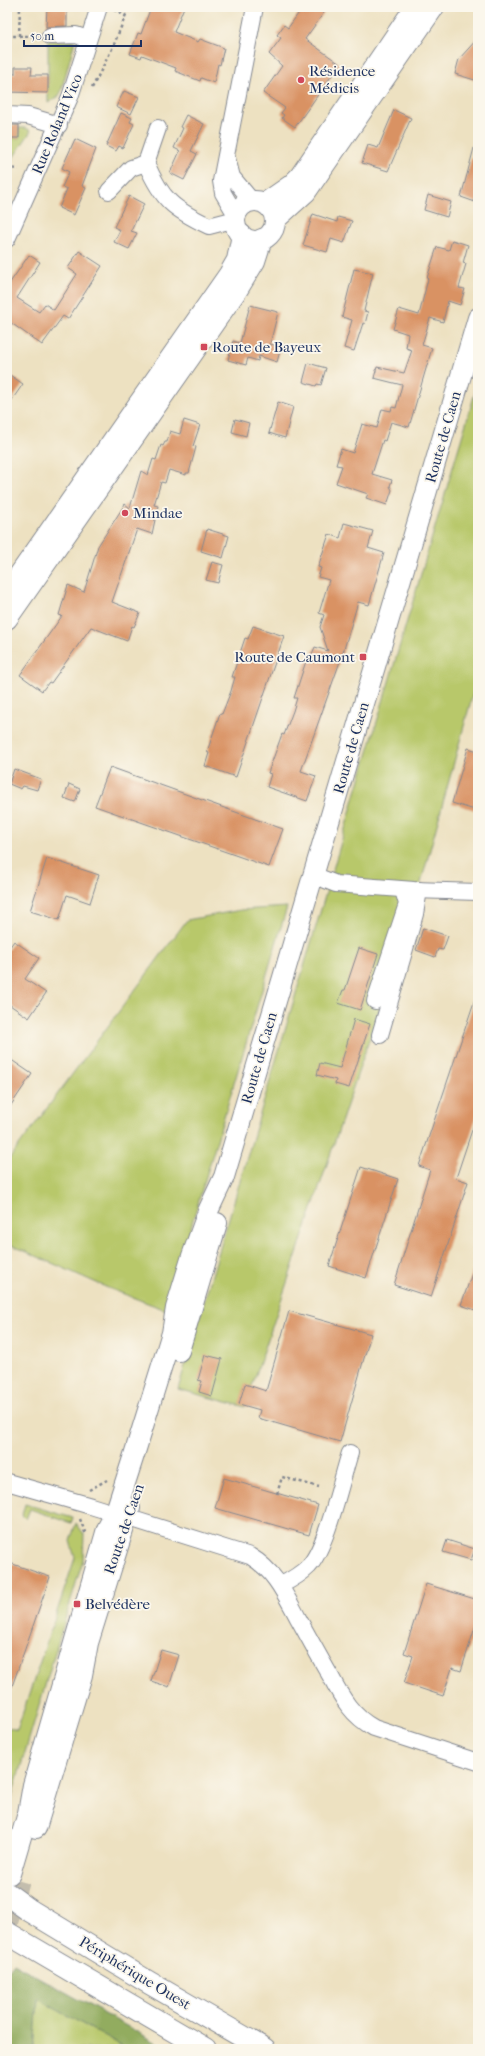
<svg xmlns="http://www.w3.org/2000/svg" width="485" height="2056" font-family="'IM FELL French Canon',serif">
	<rect width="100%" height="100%" fill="#fbf7ec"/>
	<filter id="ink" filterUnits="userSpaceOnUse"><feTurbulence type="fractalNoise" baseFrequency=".025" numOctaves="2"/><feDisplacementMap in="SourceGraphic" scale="8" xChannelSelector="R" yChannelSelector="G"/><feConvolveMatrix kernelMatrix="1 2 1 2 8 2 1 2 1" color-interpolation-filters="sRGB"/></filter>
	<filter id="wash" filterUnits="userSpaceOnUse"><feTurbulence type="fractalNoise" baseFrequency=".012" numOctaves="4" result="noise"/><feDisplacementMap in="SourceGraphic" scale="16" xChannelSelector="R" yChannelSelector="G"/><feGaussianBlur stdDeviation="0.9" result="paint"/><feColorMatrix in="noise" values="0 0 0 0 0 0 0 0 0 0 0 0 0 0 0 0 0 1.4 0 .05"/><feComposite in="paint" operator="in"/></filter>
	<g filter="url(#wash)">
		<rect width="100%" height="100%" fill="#ede1c1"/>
		<g fill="#b8c86a" stroke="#6a7c64">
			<polygon points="48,41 74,41 74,44 61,92 58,97 48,103"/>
			<polygon points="19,128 26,128 31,131 11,161 7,161 7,138 19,138"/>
			<polygon points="478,383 478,675 416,901 245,1407 178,1389"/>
			<polygon points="287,907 166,1310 108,1288 7,1243 7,1162 187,920 241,910"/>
			<polygon points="25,1504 73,1518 71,1523 30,1509 26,1519 22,1515"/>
			<polygon points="76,1523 84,1534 83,1560 7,1812 7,1727 17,1730 75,1558 70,1541"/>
			<polygon points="38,1999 127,2049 34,2049"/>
		</g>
		<polygon fill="#92ac5e" stroke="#566e5e" points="13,1963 168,2049 127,2049 38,1999 34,2049 7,2049 7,1971"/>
		<g id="blocks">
			<g fill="#d99263">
				<polygon points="47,7 67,7 67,26 46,27"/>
				<polygon points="151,7 184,7 174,32 198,42 200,39 224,48 220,65 218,64 214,83 201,78 200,81 175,71 176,68 142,55 141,58 130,54 138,33 141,34"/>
				<polygon points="303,7 328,7 305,39 340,64 295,127 282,118 284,115 281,113 285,108 263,93 282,66 269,54 281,38 277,35 284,25 288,28"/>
				<polygon points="478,38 478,81 455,74 459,59"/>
				<polygon points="15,67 32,67 31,75 48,75 48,93 7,92 7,74 15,74"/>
				<polygon points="124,91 139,97 131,114 116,107"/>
				<polygon points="394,110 411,118 388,171 362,163 368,145 378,148"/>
				<polygon points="121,113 132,118 130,122 134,124 123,148 119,146 116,151 106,146"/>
				<polygon points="186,115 204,124 191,151 197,154 184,180 170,173 180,151 174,148 183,128 180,127"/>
				<rect x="7" y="125" width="12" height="13"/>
				<polygon points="75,139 96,149 82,186 86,188 74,215 59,208 67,189 62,187 69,172 62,168"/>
				<polygon points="474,148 478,149 478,203 461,197"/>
				<polygon points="428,195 451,202 447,217 424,210"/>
				<polygon points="129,196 144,204 131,231 137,233 129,249 114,242 120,230 114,227"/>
				<polygon points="313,214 337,222 338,217 352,221 344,243 331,239 327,252 303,245"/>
				<polygon points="452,240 468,245 463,263 466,264 459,288 465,289 460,305 448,301 443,322 430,318 422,345 432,348 409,427 391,422 385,441 383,440 372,474 392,480 390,486 392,490 387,505 366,498 368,494 336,483 342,466 336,465 341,449 353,453 362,424 377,428 382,409 391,411 392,407 396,408 402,385 374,378 377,367 404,373 412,350 406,348 408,334 393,329 399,309 419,315 428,279 427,278 437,247 449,250"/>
				<polygon points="79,251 102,266 68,319 63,316 42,345 7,320 7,287 29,255 40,262 17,298 39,312 45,304 54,310 77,274 68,268"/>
				<polygon points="354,269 373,273 364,311 368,312 365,324 363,323 354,351 344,348 352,320 342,317"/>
				<polygon points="250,305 278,312 270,344 281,347 277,362 259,356 258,361 248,358 246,365 228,360 233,341 240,343"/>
				<polygon points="308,363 326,368 321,385 317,384 316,386 303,382"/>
				<polygon points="7,373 23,384 7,407"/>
				<polygon points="278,402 293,407 285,438 269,433"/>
				<polygon points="235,419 249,423 246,436 232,432"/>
				<polygon points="184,420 200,425 193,446 196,447 189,473 186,473 186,475 169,470 165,483 161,482 154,505 158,506 152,534 137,529 112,602 140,613 134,627 132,626 127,641 91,627 51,683 49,682 42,691 20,675 62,616 59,615 68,585 84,592 98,546 125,504 130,508 141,471 148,475 153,459 156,460 161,445 163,446 165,442 167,442 170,431 180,434"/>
				<polygon points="344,523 373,531 368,548 384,553 369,605 358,602 342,656 301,771 316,776 307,801 267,787 271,774 268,773 282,734 284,735 293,711 297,698 294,698 307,658 310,659 315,647 328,651 320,627 324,615 319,613 329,580 318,577 321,568 318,567 329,534 340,538"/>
				<polygon points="207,529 229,536 223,558 201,551"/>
				<polygon points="212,562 223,565 218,583 206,580"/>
				<polygon points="253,626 284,636 236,777 205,766 209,753 207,752 220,713 222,714 231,691 235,677 232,677 245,638 248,639"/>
				<polygon points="468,748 478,751 478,811 452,803"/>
				<polygon points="110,767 283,829 269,867 95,806"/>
				<polygon points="14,769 41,779 37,790 23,786 21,789 9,784"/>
				<polygon points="69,784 80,789 75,802 64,798"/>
				<polygon points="47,858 99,875 90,903 67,895 59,920 30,911"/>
				<polygon points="423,928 448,936 443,950 438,949 435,957 416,950"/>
				<polygon points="14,941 39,958 25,979 46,993 29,1018 7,1003 7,951"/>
				<polygon points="359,948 378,954 360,1010 338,1003 343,990 345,990"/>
				<polygon points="476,996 478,996 478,1112 456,1178 468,1182 431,1297 394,1285 430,1170 419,1166"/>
				<polygon points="354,1019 370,1024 349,1088 335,1084 336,1080 317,1075 320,1063 340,1068"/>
				<polygon points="7,1057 32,1074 7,1111"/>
				<polygon points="361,1167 398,1179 366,1278 329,1266"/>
				<polygon points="476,1262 478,1263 478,1311 461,1305"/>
				<polygon points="289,1311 371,1334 340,1442 258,1418 260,1410 239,1404 245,1384 266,1391"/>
				<polygon points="205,1355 222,1359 212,1396 199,1392 202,1381 198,1380"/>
				<polygon points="224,1478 318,1505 309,1535 215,1508"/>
				<polygon points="447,1540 475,1549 471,1560 443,1552"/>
				<polygon points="7,1562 50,1577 9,1695 7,1694"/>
				<polygon points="426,1584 478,1600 478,1618 461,1671 452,1668 443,1696 404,1683 413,1656 404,1653"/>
				<polygon points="161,1650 179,1655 169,1687 151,1681"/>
			</g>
		</g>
	</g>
	<g filter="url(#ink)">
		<use href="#blocks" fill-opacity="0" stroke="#848890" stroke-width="1"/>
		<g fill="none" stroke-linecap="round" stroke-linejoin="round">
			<polyline stroke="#c3bdad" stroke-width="20" stroke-dasharray="20 10" stroke-linecap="butt" points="7,1926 20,1881"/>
			<defs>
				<g id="minor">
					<polyline points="50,36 76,35 88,39"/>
					<polyline points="7,115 28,116 59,125"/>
					<path d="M158 128 146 163C162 200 173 209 209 226L236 219"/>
					<polyline points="227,158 232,177 252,201"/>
					<polyline points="109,191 131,168 146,163"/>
					<polyline points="236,215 223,193 221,181 255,7"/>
					<polyline points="7,239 70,97 99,7"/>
					<polyline points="313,875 336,884 414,890 478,892"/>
					<polyline points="375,1001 407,904 403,890"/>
					<polyline points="380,1035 415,914 419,890"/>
					<path d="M7 1482 91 1506 250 1556C275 1571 285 1594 298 1618 309 1638 320 1658 331 1677 342 1698 352 1716 374 1728L478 1762"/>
					<path d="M281 1585C291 1580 301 1574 309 1566 327 1546 341 1481 350 1453"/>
				</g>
				<g id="major">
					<circle cx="255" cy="221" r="20"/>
					<polyline points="265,203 291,185 300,176 415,7"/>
					<polyline points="275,220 306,192 434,7"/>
					<polyline points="7,592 229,274 237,260 242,235"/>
					<polyline points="7,619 238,289 255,261 262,239"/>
					<polyline points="179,1351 217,1223"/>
					<polyline points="36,1828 82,1675 88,1643 130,1508"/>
					<polyline points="10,1874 28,1813 33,1785 107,1529 115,1514 135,1452 172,1333 176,1308 192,1256 209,1209 224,1177 478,318"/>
				</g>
				<g id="highway">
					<polyline points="29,1910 148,1982 264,2049"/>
					<polyline points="7,1933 205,2049"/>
				</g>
			</defs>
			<use href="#minor" stroke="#848890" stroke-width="18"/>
			<use href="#major" stroke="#848890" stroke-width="22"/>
			<use href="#highway" stroke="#848890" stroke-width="24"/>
			<g stroke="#848890" stroke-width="2.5" stroke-dasharray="3 3" stroke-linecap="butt">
				<polyline points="114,10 126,15"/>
				<polyline points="7,36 34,36"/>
				<polyline points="19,36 20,7"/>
				<polyline points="92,88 113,47 129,7"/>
				<polyline points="7,168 19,169"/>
				<polyline points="89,1490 107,1480"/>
				<polyline points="277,1494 282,1477 319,1487"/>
				<polyline points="80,1519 86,1535"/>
			</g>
			<use href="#minor" stroke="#fff" stroke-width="16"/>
			<use href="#major" stroke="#fff" stroke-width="20"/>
			<use href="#highway" stroke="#fff" stroke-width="22"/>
			<defs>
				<polyline id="highway-bridge" points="7,1894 29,1910"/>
			</defs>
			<use href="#highway-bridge" stroke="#848890" stroke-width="24" stroke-linecap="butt"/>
			<use href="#highway-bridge" stroke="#fff" stroke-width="22"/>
		</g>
	</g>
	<g fill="#d1495b" stroke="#fbf7ec" stroke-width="1.5">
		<circle cx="301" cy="80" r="4"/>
		<rect x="200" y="343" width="8" height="8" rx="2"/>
		<circle cx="125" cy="513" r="4"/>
		<rect x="359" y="653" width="8" height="8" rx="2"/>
		<rect x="73" y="1600" width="8" height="8" rx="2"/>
	</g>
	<g text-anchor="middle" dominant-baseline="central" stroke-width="3.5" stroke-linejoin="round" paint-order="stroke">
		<g font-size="15" fill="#1b2f5e" stroke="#fbf7ec" text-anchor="start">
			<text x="309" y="71">Résidence<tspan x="309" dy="17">Médicis</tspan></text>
			<text x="212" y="347">Route de Bayeux</text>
			<text x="133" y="513">Mindae</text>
			<text x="355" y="657" text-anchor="end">Route de Caumont</text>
			<text x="85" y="1604">Belvédère</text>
		</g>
		<g font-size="15" fill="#1b2f5e" stroke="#fbf7ec">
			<text transform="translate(57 124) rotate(-67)">Rue Roland Vico</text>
			<text transform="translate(443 437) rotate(-74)">Route de Caen</text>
			<text transform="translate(351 748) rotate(-74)">Route de Caen</text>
			<text transform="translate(259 1058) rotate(-74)">Route de Caen</text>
			<text transform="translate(124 1529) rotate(-71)">Route de Caen</text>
			<text transform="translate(135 1973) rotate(31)">Périphérique Ouest</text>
		</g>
	</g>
	<rect width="485" height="2056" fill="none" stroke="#fbf7ec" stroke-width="24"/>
	<path d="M24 40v6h117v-6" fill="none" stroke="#1b2f5e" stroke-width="2"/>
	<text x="30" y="40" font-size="12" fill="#1b2f5e" stroke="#fbf7ec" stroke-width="3" paint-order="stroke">50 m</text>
</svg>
